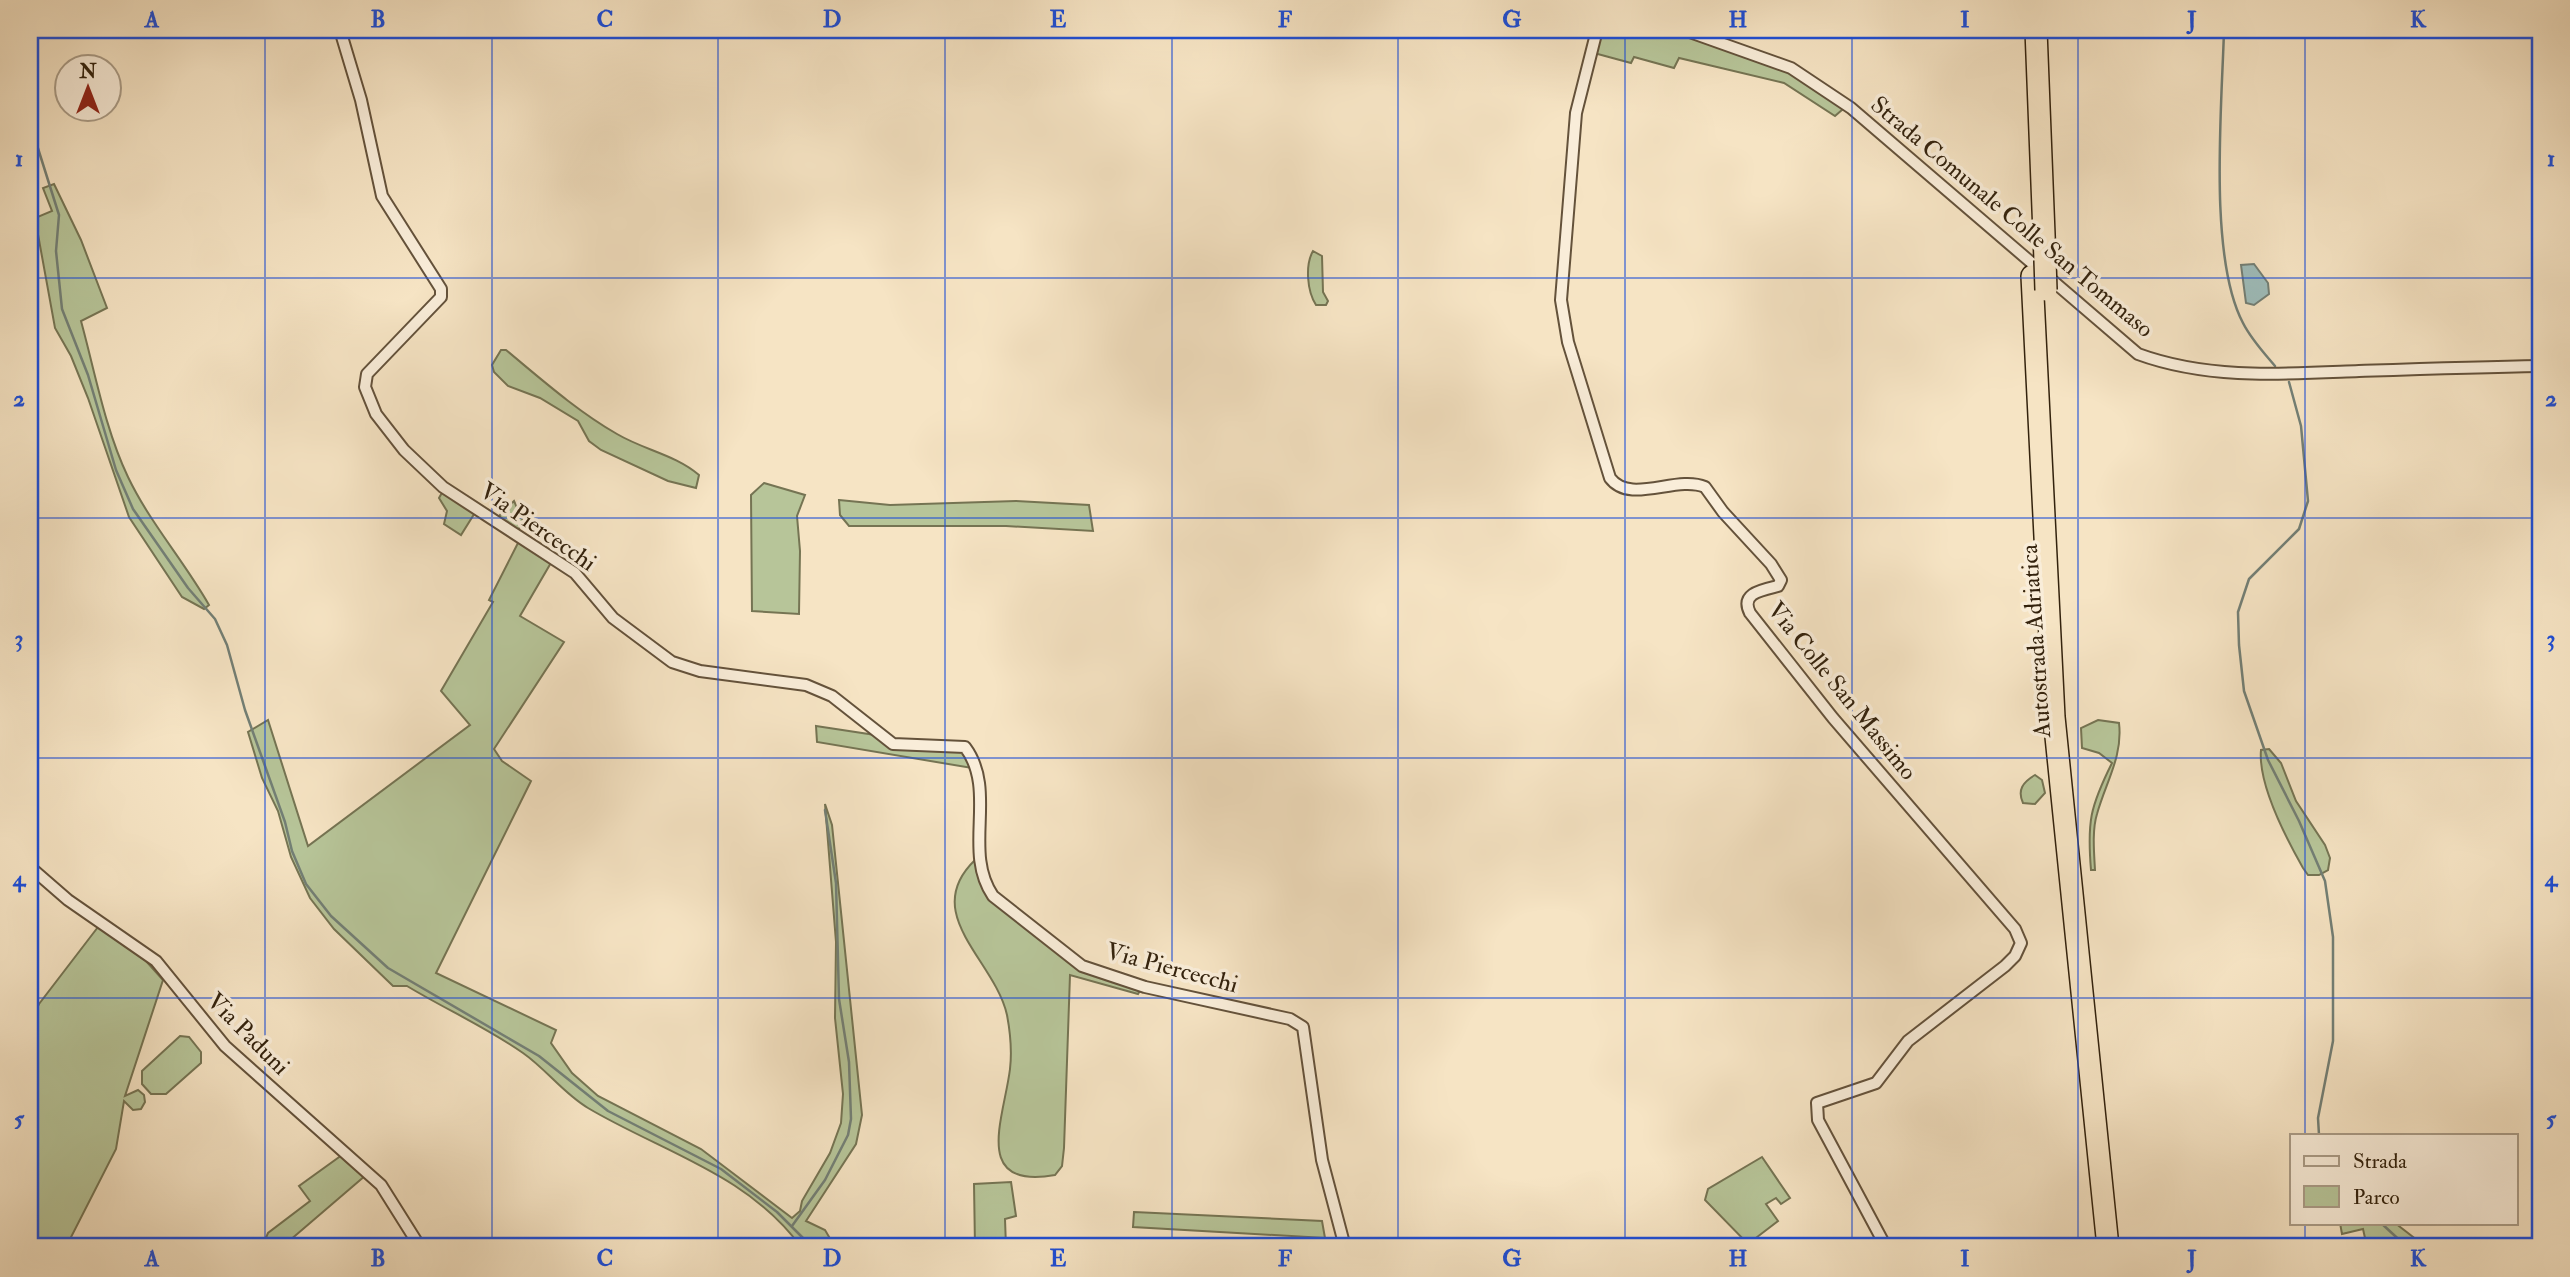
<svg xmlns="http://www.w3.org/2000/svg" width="2570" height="1277" font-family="'IM FELL Double Pica',serif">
	<rect width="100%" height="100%" fill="#f6e4c4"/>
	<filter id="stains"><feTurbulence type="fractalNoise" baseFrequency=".00286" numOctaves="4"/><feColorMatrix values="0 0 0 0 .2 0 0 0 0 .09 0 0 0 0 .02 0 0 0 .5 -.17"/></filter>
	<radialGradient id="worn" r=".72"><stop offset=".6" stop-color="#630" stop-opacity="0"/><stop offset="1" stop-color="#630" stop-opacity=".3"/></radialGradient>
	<g fill="#b7c599" stroke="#757453" stroke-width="2">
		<polygon points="1599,30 1665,30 1693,37 1785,69 1843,109 1835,116 1784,83 1679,58 1674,68 1634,57 1631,63 1594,53"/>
		<path d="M54 184 81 240 107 308 81 321C95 372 105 429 128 477 150 523 184 561 209 605L204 609 182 597 129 517 88 398 71 356 55 328 35 218 52 211 43 188Z"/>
		<path d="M1313 251 1322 256 1323 292 1328 301 1326 305H1316C1307 291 1305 265 1313 251Z"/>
		<path d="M501 350H506C541 379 577 411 617 434 644 450 676 455 699 475L696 488 668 481 601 450 589 441 578 421 540 398 508 386 494 372 492 365Z"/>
		<polygon points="764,483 805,495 797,516 800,551 799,614 752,611 751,495"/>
		<polygon points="443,491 476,511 461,535 444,524 447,511 439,498"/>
		<polygon points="839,500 890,505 1016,501 1089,505 1093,531 1006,526 849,526 840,515"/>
		<polygon points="514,501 523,521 518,531 496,519"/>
		<path d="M519 541 552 561 520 616 564 642 494 749 502 761 531 781 436 973 556 1030 551 1043 572 1073 598 1096 701 1149 792 1218 800 1211 802 1201 830 1153 841 1123 843 1094 835 1018 836 942 825 804 832 825 862 1115 856 1144 806 1221 825 1230 835 1247H801C748 1174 662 1152 588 1108 564 1094 546 1069 523 1053 486 1027 445 1009 407 986H393L334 929 310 898 291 857 278 811 262 778 248 732 268 720 308 846 470 725 441 691 493 602 489 600Z"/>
		<path d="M2098 720 2119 723C2123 756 2106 782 2097 814 2092 830 2094 852 2095 870H2091C2087 822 2090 807 2112 763L2099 753 2082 748 2081 728Z"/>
		<polygon points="816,726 875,735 882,742 964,749 972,768 817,742"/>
		<path d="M2269 749 2281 763 2296 801 2325 845 2330 858 2328 870 2319 875H2308L2303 868C2286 838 2258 784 2261 750Z"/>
		<path d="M2035 775 2042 780 2045 793 2035 804 2023 803C2017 790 2023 782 2035 775Z"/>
		<path d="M975 860 980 881 1080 967 1142 987 1138 994 1070 975 1064 1148 1062 1166 1055 1175C971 1190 1004 1118 1010 1069 1012 1052 1010 1031 1007 1015 995 960 919 914 975 860Z"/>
		<polygon points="98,927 146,961 163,980 125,1096 138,1090 144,1095 145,1102 141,1109 133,1110 124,1101 116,1149 66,1247 30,1247 30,1023 39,1004"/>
		<polygon points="180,1036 189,1037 201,1052 201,1063 166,1094 151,1094 142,1084 142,1071"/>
		<polygon points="342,1155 366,1175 282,1247 262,1247 268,1233 310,1201 299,1186"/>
		<polygon points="1762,1157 1790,1198 1781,1204 1776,1198 1766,1204 1778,1221 1748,1244 1705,1200 1708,1189"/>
		<polygon points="1011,1182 1016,1216 1005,1219 1006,1247 975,1247 974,1184"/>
		<polygon points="1134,1212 1322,1221 1325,1238 1133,1227"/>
		<polygon points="2340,1223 2395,1223 2417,1240 2434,1240 2448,1247 2367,1247 2363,1229 2342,1234"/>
	</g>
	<polygon fill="#9ebdbb" stroke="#737f75" stroke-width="2" points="2254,264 2268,283 2269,294 2254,305 2246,303 2241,265"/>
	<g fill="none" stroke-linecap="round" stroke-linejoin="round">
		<g stroke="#737f75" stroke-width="2.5">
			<path d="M2224 30C2222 105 2208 257 2243 323 2251 339 2264 353 2275 366"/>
			<polyline points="30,123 59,215 56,251 62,309 88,375 116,470 133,509 188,588 215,619 227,645 245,710 285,822 292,851 306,884 331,916 388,968 539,1056 608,1111 721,1169 777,1212 812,1247"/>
			<polyline points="2289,382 2301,426 2308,501 2299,529 2249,579 2238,612 2239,645 2244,691 2268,760 2299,821 2325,881 2333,937 2333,1041 2318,1118 2319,1135"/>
			<polyline points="2381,1223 2407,1247"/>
			<polyline points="792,1226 825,1180 848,1135 851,1119 849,1062 839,999 836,883 825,810"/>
		</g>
		<defs>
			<g id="minor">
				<path d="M340 30 361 100 382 196 441 289V297L367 374 365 387 376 414 404 450 443 487 575 573 613 618 672 662 700 671 806 685 832 696 893 744 965 747C998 791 962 851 993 896L1082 966 1145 987 1290 1019 1303 1027 1322 1160 1345 1247"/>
				<path d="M1597 30 1576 113 1561 300 1568 342 1610 478C1630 505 1676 475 1705 487L1723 512 1771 564 1781 580 1778 586C1762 590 1740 593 1750 613L1833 718 2015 929 2021 943 2015 956 2005 966 1908 1041 1876 1083 1817 1103 1818 1120 1886 1247"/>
				<path d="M1684 30 1791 68 1851 108 2138 354C2209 380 2285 374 2359 371 2420 369 2480 367 2540 366"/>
				<polyline points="30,867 68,900 156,961 225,1046 381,1185 420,1247"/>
				<polyline points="1754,1244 1757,1247"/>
			</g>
			<g id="motorway">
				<polyline points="2036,30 2045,260"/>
				<polyline points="2032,276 2054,717 2108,1247"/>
			</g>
		</defs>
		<use href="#minor" stroke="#64523b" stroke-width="14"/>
		<use href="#motorway" stroke="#33220d" stroke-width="24"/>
		<use href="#minor" stroke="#f9edd9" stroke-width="10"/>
		<use href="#motorway" stroke="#f6e4c4" stroke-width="21"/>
		<defs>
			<polyline id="motorway-bridge" points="2045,260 2046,290"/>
		</defs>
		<use href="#motorway-bridge" stroke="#33220d" stroke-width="24" stroke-linecap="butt"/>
		<use href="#motorway-bridge" stroke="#f6e4c4" stroke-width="21"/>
	</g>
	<path fill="none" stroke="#1d4ed8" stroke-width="2" stroke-opacity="0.55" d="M265 30V1247M492 30V1247M718 30V1247M945 30V1247M1172 30V1247M1398 30V1247M1625 30V1247M1852 30V1247M2078 30V1247M2305 30V1135M30 278H2540M30 518H2540M30 758H2540M30 998H2540M2305 1223V1247"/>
	<g text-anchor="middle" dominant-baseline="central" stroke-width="7" stroke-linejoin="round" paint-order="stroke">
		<g font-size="24" fill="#33220d" stroke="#f9edd9">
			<text transform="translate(2012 217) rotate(40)">Strada Comunale Colle San Tommaso</text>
			<text transform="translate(538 527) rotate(35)">Via Piercecchi</text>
			<text transform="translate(2036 641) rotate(-94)">Autostrada Adriatica</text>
			<text transform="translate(1842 691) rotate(51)">Via Colle San Massimo</text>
			<text transform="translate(1172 968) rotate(15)">Via Piercecchi</text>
			<text transform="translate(248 1034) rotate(45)">Via Paduni</text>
		</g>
	</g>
	<rect width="2570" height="1277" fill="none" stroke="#f6e4c4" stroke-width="77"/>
	<rect x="2290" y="1134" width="228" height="91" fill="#f9edd9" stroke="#aa9c87" stroke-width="2"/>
	<rect x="2304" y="1156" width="35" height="10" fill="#f9edd9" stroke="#aa9c87" stroke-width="2"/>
	<text x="2353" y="1168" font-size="21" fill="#33220d">Strada</text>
	<rect x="2304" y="1186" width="35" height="21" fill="#b7c599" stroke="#aa9c87" stroke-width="2"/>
	<text x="2353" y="1204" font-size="21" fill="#33220d">Parco</text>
	<g transform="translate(88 88)"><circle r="33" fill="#f9edd9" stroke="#aa9c87" stroke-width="2"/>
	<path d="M0-5L12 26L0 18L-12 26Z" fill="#8f2418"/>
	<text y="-10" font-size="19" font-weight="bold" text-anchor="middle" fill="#33220d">N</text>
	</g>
	<rect x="38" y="38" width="2494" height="1200" fill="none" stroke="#1d4ed8" stroke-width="2.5"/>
	<g font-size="23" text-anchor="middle" font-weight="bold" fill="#1d4ed8">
		<text x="152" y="27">A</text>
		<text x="378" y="27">B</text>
		<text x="605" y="27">C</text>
		<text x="832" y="27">D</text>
		<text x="1058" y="27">E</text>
		<text x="1285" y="27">F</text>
		<text x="1512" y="27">G</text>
		<text x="1738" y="27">H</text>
		<text x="1965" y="27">I</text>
		<text x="2192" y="27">J</text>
		<text x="2418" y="27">K</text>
		<text x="19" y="166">1</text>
		<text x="2551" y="166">1</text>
		<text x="19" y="406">2</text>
		<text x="2551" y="406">2</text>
		<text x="19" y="646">3</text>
		<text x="2551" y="646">3</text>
		<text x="19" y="886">4</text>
		<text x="2551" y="886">4</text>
		<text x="19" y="1126">5</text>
		<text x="2551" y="1126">5</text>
		<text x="152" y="1266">A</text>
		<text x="378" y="1266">B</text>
		<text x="605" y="1266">C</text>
		<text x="832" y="1266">D</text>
		<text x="1058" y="1266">E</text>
		<text x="1285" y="1266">F</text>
		<text x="1512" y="1266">G</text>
		<text x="1738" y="1266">H</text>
		<text x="1965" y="1266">I</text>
		<text x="2192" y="1266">J</text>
		<text x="2418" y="1266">K</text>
	</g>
	<rect width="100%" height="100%" filter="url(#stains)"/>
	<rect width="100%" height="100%" fill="url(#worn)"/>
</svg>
